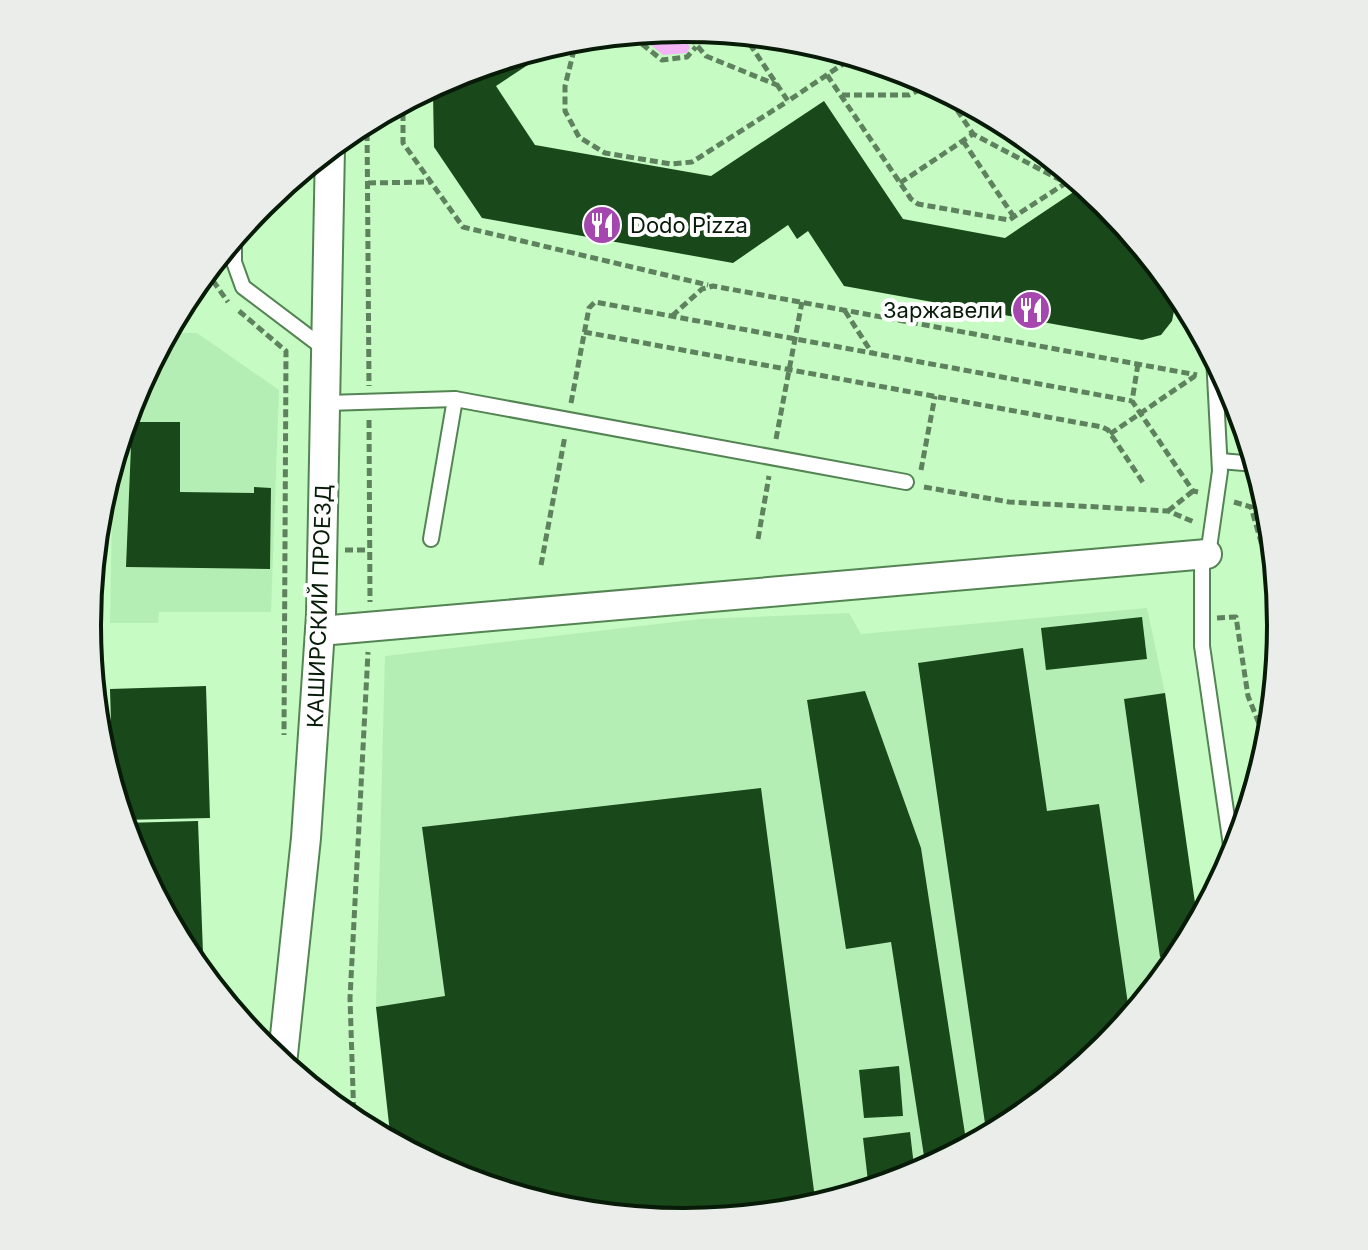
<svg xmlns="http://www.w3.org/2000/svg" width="1368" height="1250" font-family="Inter,sans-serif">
	<rect width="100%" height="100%" fill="#c6fbc4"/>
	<g fill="#b5eeb4">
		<polygon points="166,333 197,333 279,390 271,612 159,612 158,623 110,623 113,460 133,396"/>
		<polygon points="1147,608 1165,693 1198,924 1180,957 1106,1047 1015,1122 912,1177 800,1211 684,1222 567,1210 455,1176 395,1144 376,1007 385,656 700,619 849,613 861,634"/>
	</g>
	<polygon fill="#f3b4f8" points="676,29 690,47 687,53 663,55 646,41 646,32"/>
	<g fill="#19481a">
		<polygon points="549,45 552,49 496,86 535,145 711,176 824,101 903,219 1005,238 1084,185 1106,203 1178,291 1172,321 1161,335 1142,340 844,286 808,231 797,239 788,225 733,263 482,218 434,147 433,94 457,78 456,73"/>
		<polygon points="132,422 180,422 180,492 254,493 254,487 271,488 270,569 126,567"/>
		<polygon points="1142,617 1147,659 1046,670 1041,628"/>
		<polygon points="1023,648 1047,811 1099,804 1130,1018 1106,1047 1015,1122 987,1137 918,663"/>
		<polygon points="206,686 210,818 122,820 113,789 110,689"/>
		<polygon points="865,691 921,848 967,1147 926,1169 891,942 846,949 807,700"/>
		<polygon points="1165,693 1198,924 1182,954 1160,957 1124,699"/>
		<polygon points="761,788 816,1206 684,1222 567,1210 455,1176 391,1142 376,1007 445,996 422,827"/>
		<polygon points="198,821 203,953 186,954 132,853 123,823"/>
		<polygon points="899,1066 903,1116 864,1118 859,1070"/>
		<polygon points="910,1132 915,1175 869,1190 863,1138"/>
	</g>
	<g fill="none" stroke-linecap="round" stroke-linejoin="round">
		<defs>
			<g id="service">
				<polyline points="234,237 234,262 243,287 325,349"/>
				<polyline points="1214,357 1220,471 1209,548 1202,564 1202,646 1233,859"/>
				<polyline points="327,403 455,399 906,482"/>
				<polyline points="1220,461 1256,464"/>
				<polyline points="431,539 455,399"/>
			</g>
			<g id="minor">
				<polyline points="320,631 1207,554"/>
				<polyline points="282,1064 306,838 321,615 330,147"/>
			</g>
		</defs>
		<use href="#service" stroke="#548453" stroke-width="18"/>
		<use href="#minor" stroke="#548453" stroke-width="32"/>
		<g stroke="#5f825e" stroke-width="5" stroke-dasharray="8 4" stroke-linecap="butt">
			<polyline points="682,28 706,56 777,85"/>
			<polyline points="642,32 642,44 662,60 687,57 696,47"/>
			<polyline points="743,34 788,101 855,56"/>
			<polyline points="577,38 565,86 565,111 579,137 605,153 671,164 692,162 788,101"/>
			<polyline points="827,75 911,199 918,204 1009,220 1075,177"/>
			<polyline points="944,90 973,134"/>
			<polyline points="842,95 909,95 931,84"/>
			<polyline points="403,101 403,143 463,227 708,285"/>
			<polyline points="367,121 369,386"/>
			<polyline points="963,141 1014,217"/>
			<polyline points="368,183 430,182"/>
			<polyline points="900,183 973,134 1066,183"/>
			<polyline points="206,271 228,302"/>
			<polyline points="239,311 286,351 284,735"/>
			<polyline points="845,311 872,353"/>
			<polyline points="672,316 702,289 713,286 1197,375"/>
			<polyline points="1199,329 1200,343"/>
			<polyline points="584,332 1102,427 1108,430 1144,484"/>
			<polyline points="1138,364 1132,401 1193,491 1198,492"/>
			<polyline points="571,403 589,308 595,302 1132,401"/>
			<polyline points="369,420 370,602"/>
			<polyline points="1110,434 1195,376"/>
			<polyline points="776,439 802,302"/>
			<polyline points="921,470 935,396"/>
			<polyline points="924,487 1009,502 1168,511 1194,522"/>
			<polyline points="1234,502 1251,507 1265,556 1279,645"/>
			<polyline points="1168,511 1193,491"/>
			<polyline points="758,539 769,476"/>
			<polyline points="345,550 369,550"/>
			<polyline points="541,565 565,436"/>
			<polyline points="1217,618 1236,617 1248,696 1268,746"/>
			<polyline points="354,1122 350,998 368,652"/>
		</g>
		<use href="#service" stroke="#fff" stroke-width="14"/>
		<use href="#minor" stroke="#fff" stroke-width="28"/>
	</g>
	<defs>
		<symbol id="restaurant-disc" viewBox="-11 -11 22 22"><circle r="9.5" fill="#a547af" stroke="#fff"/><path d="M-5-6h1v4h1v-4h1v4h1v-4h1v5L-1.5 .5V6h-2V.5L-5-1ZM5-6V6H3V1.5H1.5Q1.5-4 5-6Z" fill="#fff"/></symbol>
	</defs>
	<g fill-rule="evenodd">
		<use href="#restaurant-disc" x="580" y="203" width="44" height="44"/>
		<use href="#restaurant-disc" x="1009" y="288" width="44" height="44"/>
	</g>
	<g text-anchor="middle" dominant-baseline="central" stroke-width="8" stroke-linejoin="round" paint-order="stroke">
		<g font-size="22" fill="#071b08" stroke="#fff" text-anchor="start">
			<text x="630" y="225">Dodo Pizza</text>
			<text x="1003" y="310" text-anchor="end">Заржавели</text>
		</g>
		<g font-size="22" fill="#071b08" stroke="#fff">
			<text transform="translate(319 606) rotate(-88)">КАШИРСКИЙ ПРОЕЗД</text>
		</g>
	</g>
	<path d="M0 0H1368V1250H0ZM101 625a583 583 0 1 1 1166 0a583 583 0 1 1-1166 0Z" fill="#ebedeb" fill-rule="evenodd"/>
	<path fill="none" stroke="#071b08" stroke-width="4" d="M101 625a583 583 0 1 1 1166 0a583 583 0 1 1-1166 0Z"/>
</svg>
